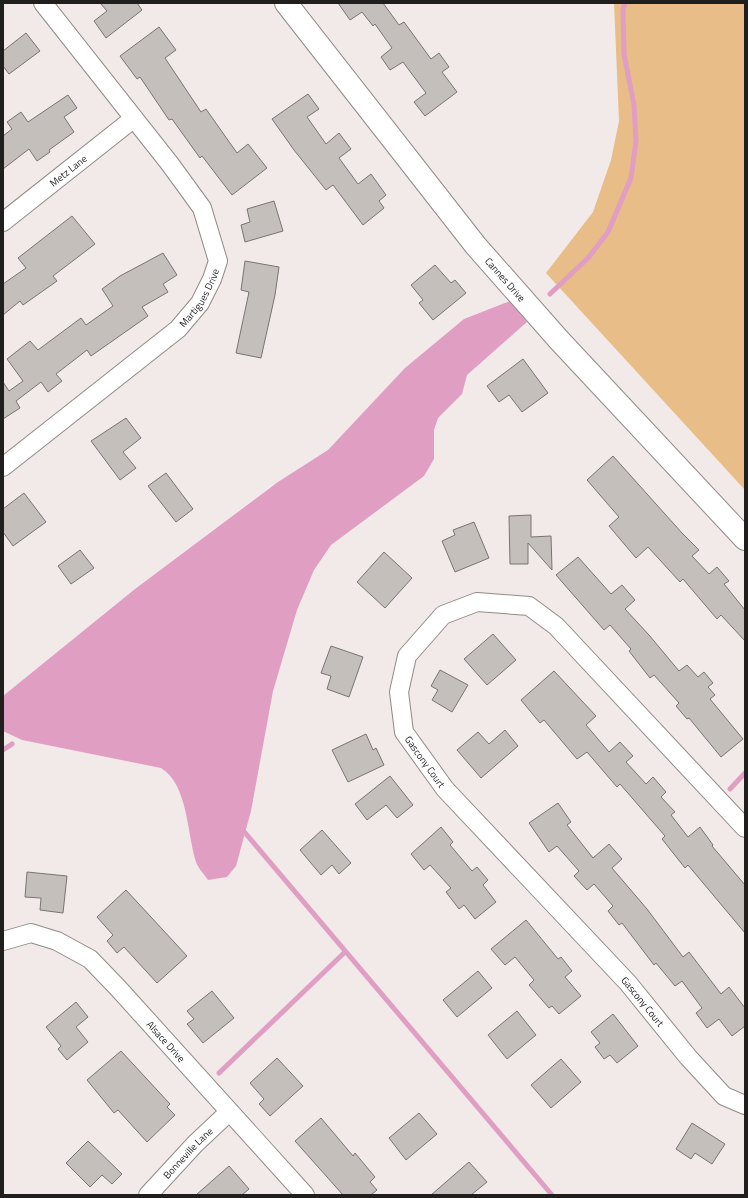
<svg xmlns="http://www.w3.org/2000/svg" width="748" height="1198" font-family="'Titillium Web',sans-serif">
	<rect width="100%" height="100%" fill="#f2eae9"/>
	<polygon fill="#e8bd87" points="614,3 745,3 745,490 546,273 593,212 611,160 619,121"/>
	<path fill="#e09ec3" d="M510 301 527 322 467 375 462 394 438 418 434 430V459L424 476 331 545 314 570 297 610 273 691 251 811 236 866 227 877 208 880C204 874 198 868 196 862 187 834 188 784 161 768L22 740 3 731V696L135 589 278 482 328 450 405 368 464 319Z"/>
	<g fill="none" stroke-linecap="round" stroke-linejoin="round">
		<g stroke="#e09ec3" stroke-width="5">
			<polyline points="550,294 589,257 608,232 631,178 636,141 634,105 624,54 623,10 625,3"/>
			<polyline points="3,750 12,744"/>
			<polyline points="730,789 745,773"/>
			<polyline points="241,828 552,1195"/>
			<polyline points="219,1073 345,952"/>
		</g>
	</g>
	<g fill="#c5bfbc" stroke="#797471">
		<polygon points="100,3 137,3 142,10 106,38 94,21 107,11"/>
		<polygon points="338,3 383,3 399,25 404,22 431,59 439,53 449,67 442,72 457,92 425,116 414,102 426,93 403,62 390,70 381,57 392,48 375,24 373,26 362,12 350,20"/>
		<polygon points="159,27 176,50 165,58 201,112 206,109 237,153 248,144 267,168 232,195 202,156 200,158 172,119 169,120 140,77 137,79 120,56"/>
		<polygon points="26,33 40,51 9,74 3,66 3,51"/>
		<polygon points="308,94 319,109 307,117 326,144 339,133 351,149 339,158 358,184 371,174 386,195 379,201 384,208 363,225 333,185 326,190 294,150 272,119"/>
		<polygon points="68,95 77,108 64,117 74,132 49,150 50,152 37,161 29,149 3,169 3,136 12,129 7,122 21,112 28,122"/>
		<polygon points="274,201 283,231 245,242 241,225 250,222 247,209"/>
		<polygon points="72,216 95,244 53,276 57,281 23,305 20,301 3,315 3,284 26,268 18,258"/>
		<polygon points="163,253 177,275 163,284 168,292 142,307 148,316 91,356 87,350 56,374 62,381 48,392 41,382 16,401 20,408 3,419 3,382 9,391 23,381 7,359 30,341 38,350 81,318 86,325 113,306 102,289 120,276"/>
		<polygon points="245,261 279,267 275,295 261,358 236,353 249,292 241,290"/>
		<polygon points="435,265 451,283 455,280 466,293 433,320 419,303 423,300 411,285"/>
		<polygon points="523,359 548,393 522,412 509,395 499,402 487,386"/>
		<polygon points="126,418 141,438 123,452 136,468 120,480 91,441"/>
		<polygon points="613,456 682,533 699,550 692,556 709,574 717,567 729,581 724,584 745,610 745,641 721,615 717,619 683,579 680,582 648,547 636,558 609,526 619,517 587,480"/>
		<polygon points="166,473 193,509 176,522 148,486"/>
		<polygon points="24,493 46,522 13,546 3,532 3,509"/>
		<polygon points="531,515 531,537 551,536 552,570 528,543 528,564 510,564 509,516"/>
		<polygon points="474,522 489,558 455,572 442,541 455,535 453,530"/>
		<polygon points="80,550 94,568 71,584 58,566"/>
		<polygon points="384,552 412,578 385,608 357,582"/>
		<polygon points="578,557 611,594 622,585 635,600 625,609 649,635 679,671 687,665 698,677 704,672 713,683 708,687 715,695 710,699 743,739 721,757 689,718 687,719 676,706 679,703 654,675 650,678 629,651 631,649 610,625 604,630 556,575"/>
		<polygon points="493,634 516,660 487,685 464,659"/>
		<polygon points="331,646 363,657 349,697 327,689 331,676 321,673"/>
		<polygon points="440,670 468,685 452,712 432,700 438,690 431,686"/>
		<polygon points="554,671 596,716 586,725 609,752 620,742 633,756 626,762 646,784 653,777 666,792 661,797 675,812 671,815 688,837 700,827 713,845 712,846 745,885 745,933 688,865 685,868 662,839 665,836 620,784 617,787 587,752 577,759 544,720 540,723 521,700"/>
		<polygon points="505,730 518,746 481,778 457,750 478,732 489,744"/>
		<polygon points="366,734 373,750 376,748 384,765 348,782 332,750"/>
		<polygon points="390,776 413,805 397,818 386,805 367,820 355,804"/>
		<polygon points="558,803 571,822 567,825 593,858 609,844 622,859 612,868 647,909 683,957 689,952 721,994 729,987 745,1008 745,1026 732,1036 719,1019 707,1028 696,1013 702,1008 682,981 675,986 656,963 654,965 622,923 619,925 608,911 613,906 594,884 587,890 574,876 579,871 557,846 549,852 529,823"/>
		<polygon points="441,827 453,842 450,845 472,871 477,867 488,880 483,885 496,902 475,919 464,905 459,909 446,892 451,888 430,865 424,870 411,854"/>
		<polygon points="322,830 351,863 339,874 332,865 321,875 300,850"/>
		<polygon points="27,872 67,876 63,913 40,910 41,898 25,897"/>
		<polygon points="126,890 187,956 157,983 124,947 117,953 107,941 113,935 97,917"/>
		<polygon points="526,920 558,959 561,957 572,971 565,977 581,996 559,1014 552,1006 549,1008 529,985 534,980 515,957 505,965 491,949"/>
		<polygon points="478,971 492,988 457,1017 443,1000"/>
		<polygon points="212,991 234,1018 203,1043 187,1024 194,1019 187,1011"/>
		<polygon points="76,1002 88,1017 76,1027 88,1042 67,1060 58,1049 61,1046 46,1027"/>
		<polygon points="517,1011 536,1035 507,1059 488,1035"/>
		<polygon points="613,1014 638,1046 617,1063 610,1055 604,1059 595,1047 600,1043 591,1032"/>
		<polygon points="121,1051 170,1104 167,1107 175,1115 147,1142 118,1110 114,1113 87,1080"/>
		<polygon points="277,1058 303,1086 270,1116 259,1104 264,1099 250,1083"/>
		<polygon points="561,1059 581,1082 551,1108 531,1085"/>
		<polygon points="419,1113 437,1134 406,1160 389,1138"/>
		<polygon points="321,1118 353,1156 355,1153 375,1177 370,1182 377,1190 371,1195 343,1195 295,1141"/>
		<polygon points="692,1123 725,1144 712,1164 695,1153 691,1159 676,1149"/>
		<polygon points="88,1141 122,1174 112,1184 102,1175 90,1187 66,1163"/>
		<polygon points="469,1162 487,1182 471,1195 431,1195"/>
		<polygon points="229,1166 249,1189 242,1195 196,1195"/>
	</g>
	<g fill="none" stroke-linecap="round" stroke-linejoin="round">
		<defs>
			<g id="minor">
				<path id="s1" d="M3 222 133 119"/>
				<path id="s2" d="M3 467 178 329 200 303 212 279 218 261 202 208 170 164 43 3"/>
				<path id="s3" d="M745 828 556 626 529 606 477 602 443 615 407 656 399 692 404 732 445 789 628 983 688 1057 724 1096 745 1105"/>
				<path id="s4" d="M3 941 31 933 57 941 90 959 118 988 305 1195"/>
				<path id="s5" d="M148 1195 195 1144 229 1112"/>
			</g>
			<g id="tertiary">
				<path id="s6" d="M286 3 476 246 559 340 745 539"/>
			</g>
		</defs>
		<use href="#minor" stroke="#918a89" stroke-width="20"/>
		<use href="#tertiary" stroke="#918a89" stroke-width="24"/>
		<use href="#minor" stroke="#fff" stroke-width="18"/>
		<use href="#tertiary" stroke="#fff" stroke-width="22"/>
	</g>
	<g text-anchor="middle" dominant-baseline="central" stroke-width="3" stroke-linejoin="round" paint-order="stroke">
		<g font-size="10" fill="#211e1e" stroke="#f2eae9">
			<text stroke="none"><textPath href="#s1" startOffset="83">Metz Lane</textPath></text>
			<text stroke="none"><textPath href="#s6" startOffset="353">Cannes Drive</textPath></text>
			<text stroke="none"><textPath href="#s2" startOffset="261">Martigues Drive</textPath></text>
			<text stroke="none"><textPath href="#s3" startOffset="567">Gascony Court</textPath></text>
			<text stroke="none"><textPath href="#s3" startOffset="891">Gascony Court</textPath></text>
			<text stroke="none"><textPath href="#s4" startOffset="206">Alsace Drive</textPath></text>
			<text stroke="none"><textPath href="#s5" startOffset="58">Bonneville Lane</textPath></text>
		</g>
	</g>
	<rect width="748" height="1198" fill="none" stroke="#211e1e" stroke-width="8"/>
</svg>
